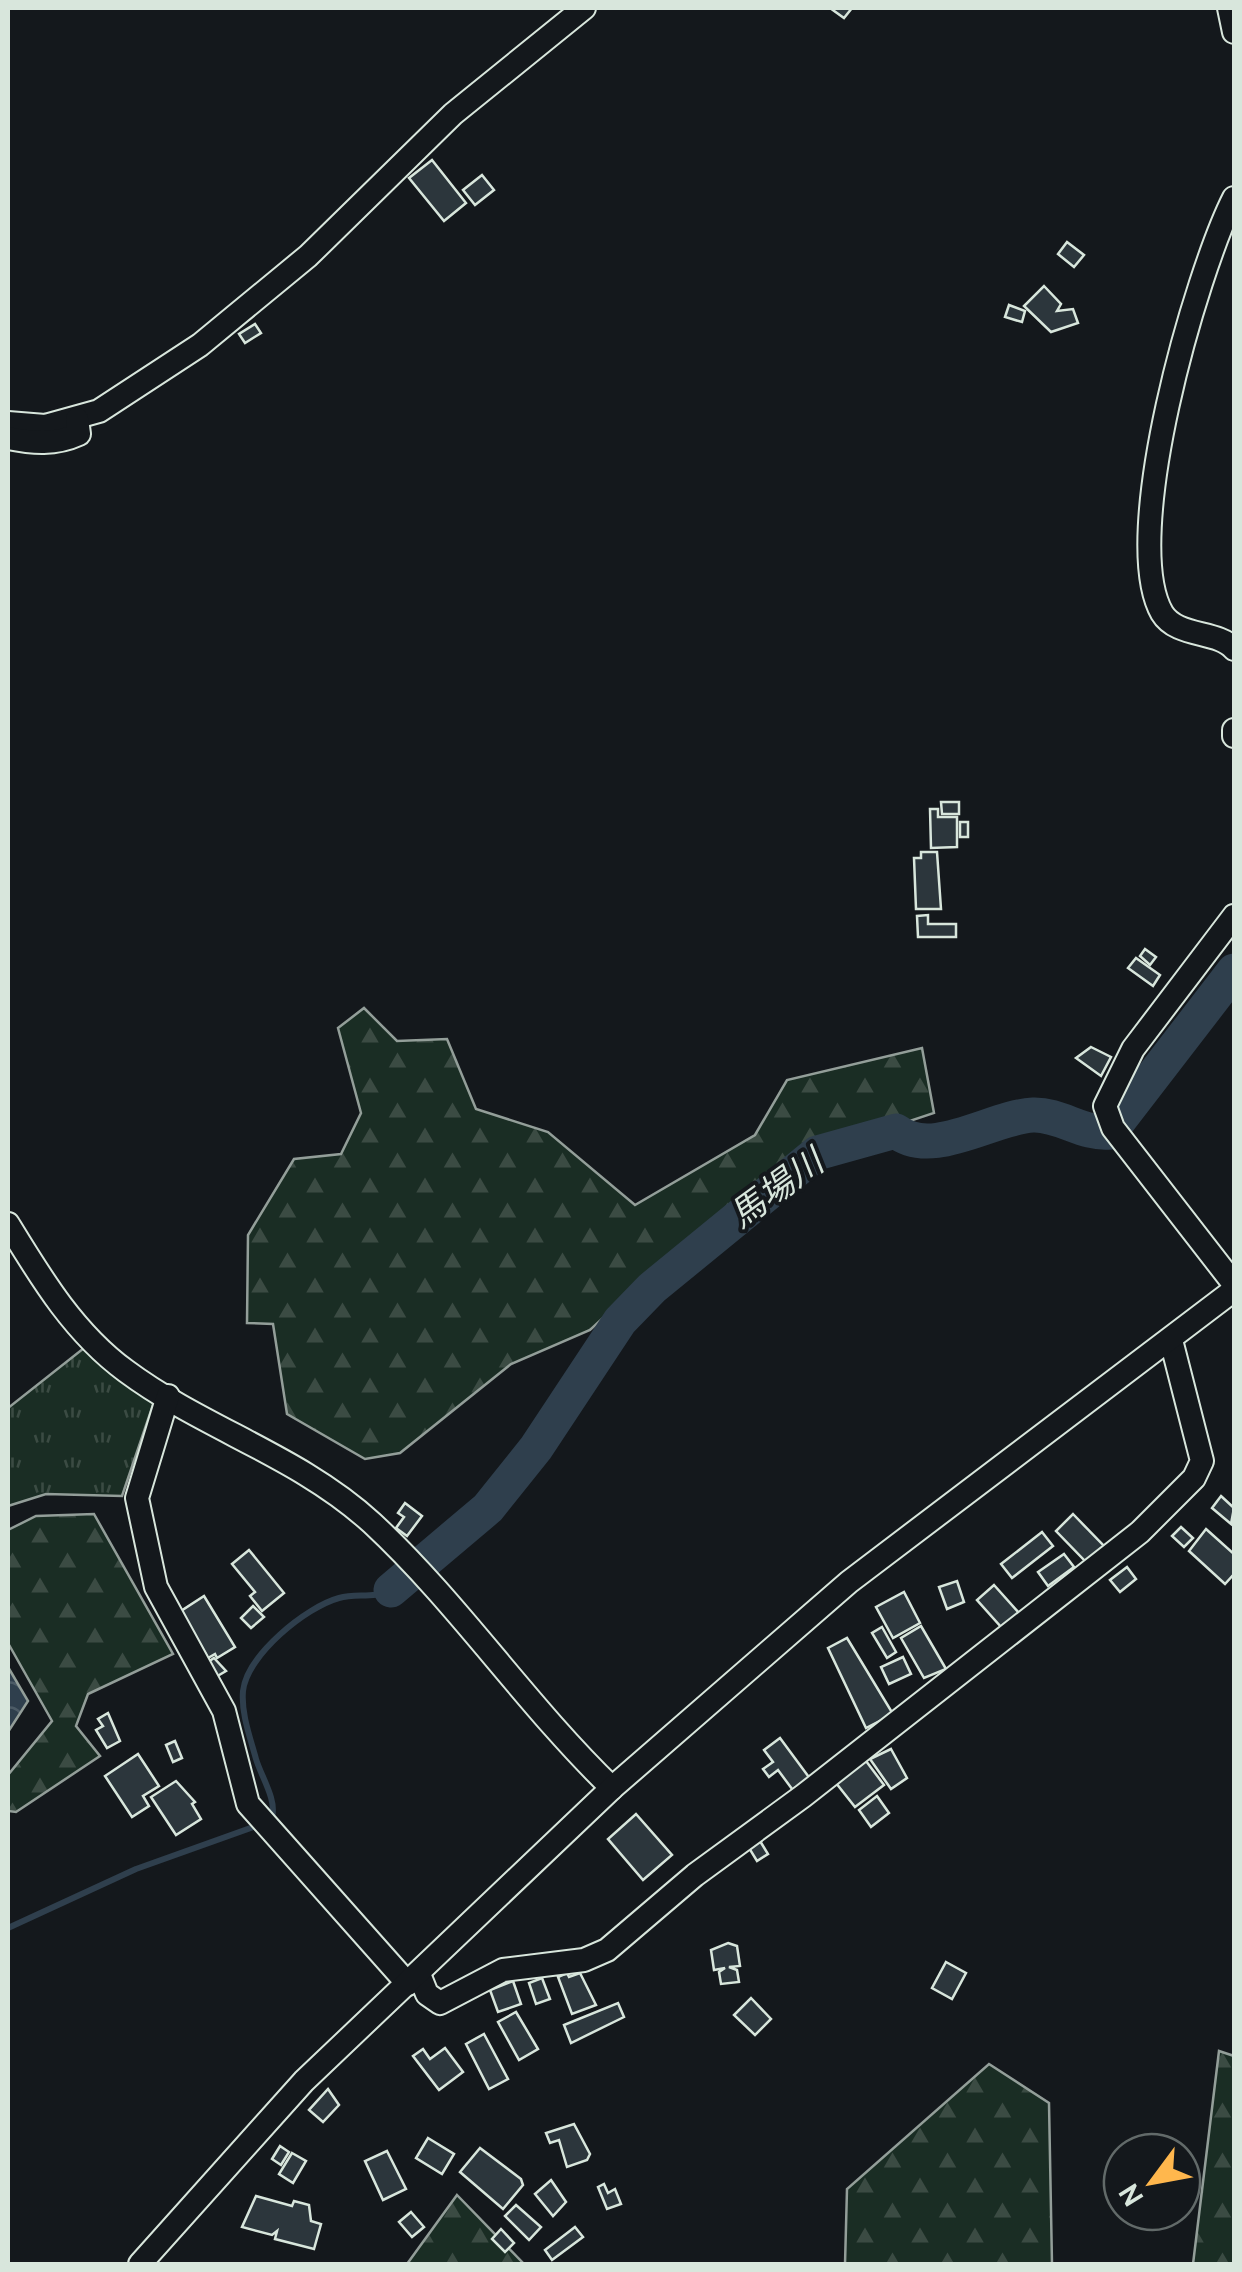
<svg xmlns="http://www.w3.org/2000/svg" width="1242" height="2272" font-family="Cabin,'Noto Sans JP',sans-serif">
	<defs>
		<pattern id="forest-firs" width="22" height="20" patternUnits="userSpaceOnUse" patternTransform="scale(2.5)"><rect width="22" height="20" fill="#1a2d24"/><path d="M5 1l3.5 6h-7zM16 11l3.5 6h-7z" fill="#3b4b43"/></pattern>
		<pattern id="park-tufts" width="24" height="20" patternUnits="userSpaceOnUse" patternTransform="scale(2.5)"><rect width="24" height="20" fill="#1a2d24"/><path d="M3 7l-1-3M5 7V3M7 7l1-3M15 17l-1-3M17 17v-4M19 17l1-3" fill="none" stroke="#3b4b43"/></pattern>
		<pattern id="water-waves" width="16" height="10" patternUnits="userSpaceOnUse" patternTransform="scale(2.5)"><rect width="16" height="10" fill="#2f3f4d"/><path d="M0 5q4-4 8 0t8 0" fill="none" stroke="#4c5b66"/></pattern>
	</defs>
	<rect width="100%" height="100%" fill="#14181c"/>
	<g fill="url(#forest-firs)" stroke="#939e99" stroke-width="2.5">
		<polygon points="364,1008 397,1041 447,1039 476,1109 548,1132 635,1205 755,1135 787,1080 922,1048 934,1113 801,1157 677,1250 590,1330 511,1364 400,1453 365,1459 287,1414 273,1324 247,1323 248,1235 294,1159 341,1154 361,1113 338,1028"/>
		<polygon points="94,1514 173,1654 88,1694 76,1726 100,1756 16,1812 8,1811 8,1775 52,1721 8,1643 8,1530 36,1516"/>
		<polygon points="1219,2051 1234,2056 1234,2264 1193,2264"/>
		<polygon points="989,2064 1049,2103 1052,2264 845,2264 847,2189"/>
		<polygon points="457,2195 524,2264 407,2264"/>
	</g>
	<polygon fill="url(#park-tufts)" stroke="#939e99" stroke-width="2.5" points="84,1348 155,1399 122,1496 46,1494 8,1506 8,1408"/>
	<polygon fill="url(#water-waves)" stroke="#939e99" stroke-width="2.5" points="8,1667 28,1701 8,1732"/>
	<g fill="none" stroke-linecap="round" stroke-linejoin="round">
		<g stroke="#2f3f4d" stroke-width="6">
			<path d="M272 1817C277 1800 261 1776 256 1759 250 1737 241 1713 243 1691 247 1655 306 1607 339 1598 357 1593 373 1599 391 1590"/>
			<polyline points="8,1928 136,1869 256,1826"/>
		</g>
		<path stroke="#2f3f4d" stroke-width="35" d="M391 1590 488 1508 536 1448 620 1321 652 1288 817 1153 896 1131C932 1160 992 1117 1033 1115 1060 1114 1084 1135 1110 1132L1234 971"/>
	</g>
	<g fill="#2c363c" stroke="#d8e6dc" stroke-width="2.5">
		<polygon points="830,8 852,8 844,18"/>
		<polygon points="432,160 466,203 444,221 409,178"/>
		<polygon points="482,175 494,190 475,205 463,190"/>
		<polygon points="1067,242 1084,255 1074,267 1058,254"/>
		<polygon points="1044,286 1061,304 1057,311 1073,309 1078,323 1051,332 1024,306"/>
		<polygon points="1009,305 1025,311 1022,322 1005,317"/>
		<polygon points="255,324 261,333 245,343 239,334"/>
		<polygon points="941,802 959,802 959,814 942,814"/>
		<polygon points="930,809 938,809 938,817 957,817 957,847 931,848"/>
		<rect x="960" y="822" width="8" height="15"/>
		<polygon points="921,852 937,852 941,909 916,909 914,858 921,858"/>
		<polygon points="928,915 928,924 956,924 956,937 918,937 917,916"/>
		<polygon points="1145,949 1156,957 1150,965 1140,956"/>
		<polygon points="1136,958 1160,975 1153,986 1128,968"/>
		<polygon points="1091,1047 1111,1057 1101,1076 1076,1058"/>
		<polygon points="1221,1496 1234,1508 1231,1524 1212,1508"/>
		<polygon points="405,1503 422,1516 407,1536 396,1528 404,1517 398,1513"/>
		<polygon points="1073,1514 1104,1546 1087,1563 1056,1531"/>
		<polygon points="1181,1527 1193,1538 1184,1547 1172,1536"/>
		<polygon points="1206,1529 1234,1554 1234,1574 1225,1584 1189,1551"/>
		<polygon points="1042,1532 1053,1546 1012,1578 1001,1564"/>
		<polygon points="249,1550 284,1593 262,1611 250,1596 255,1592 232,1564"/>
		<polygon points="1064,1554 1074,1567 1048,1586 1038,1572"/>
		<polygon points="1127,1567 1136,1579 1120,1592 1110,1580"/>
		<polygon points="957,1581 964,1602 947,1609 939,1587"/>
		<polygon points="994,1585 1019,1613 1002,1628 977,1600"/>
		<polygon points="904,1592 920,1623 893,1638 876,1607"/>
		<polygon points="204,1596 235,1647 217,1658 215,1654 208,1658 181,1611"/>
		<polygon points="253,1606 264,1617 251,1628 241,1618"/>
		<polygon points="921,1626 946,1669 924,1678 901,1638"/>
		<polygon points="882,1627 896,1652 887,1658 872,1633"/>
		<polygon points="847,1638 893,1714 866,1728 828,1648"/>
		<polygon points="903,1657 911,1674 889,1684 881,1667"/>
		<polygon points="214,1658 226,1671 214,1678 205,1664"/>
		<polygon points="108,1713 120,1741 107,1748 96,1730 103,1726 98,1719"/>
		<polygon points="780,1738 811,1780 795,1793 778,1770 769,1777 763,1769 773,1762 764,1750"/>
		<polygon points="175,1741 182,1758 173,1762 166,1745"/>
		<polygon points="891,1749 907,1778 891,1789 870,1759"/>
		<polygon points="138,1754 159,1786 143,1796 149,1806 132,1817 105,1776"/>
		<polygon points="866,1761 884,1785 855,1807 836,1783"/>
		<polygon points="176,1781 195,1802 192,1804 201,1819 176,1835 151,1797"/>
		<polygon points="877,1796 889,1813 871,1827 859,1810"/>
		<polygon points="636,1814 672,1855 643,1880 608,1839"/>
		<polygon points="760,1841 768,1854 757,1861 749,1848"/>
		<polygon points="728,1943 737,1946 740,1966 729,1967 737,1970 739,1982 721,1984 719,1972 725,1968 714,1970 711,1950"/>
		<polygon points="946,1962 966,1973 952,1999 932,1988"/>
		<polygon points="567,1973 569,1977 580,1973 596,2005 572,2014 558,1977"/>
		<polygon points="542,1978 550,1999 536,2004 529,1983"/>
		<polygon points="513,1981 521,2004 498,2012 490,1990"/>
		<polygon points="751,1998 771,2019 755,2035 734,2015"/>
		<polygon points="618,2003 624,2017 571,2043 564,2025"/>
		<polygon points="516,2012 538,2049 519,2060 498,2022"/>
		<polygon points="484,2034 508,2079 489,2089 466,2044"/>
		<polygon points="445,2048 463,2072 439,2090 413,2056 423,2049 430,2059"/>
		<polygon points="328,2089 339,2105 323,2122 309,2110"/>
		<polygon points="574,2124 590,2154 587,2160 567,2167 559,2140 550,2143 546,2133"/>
		<polygon points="428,2138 454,2154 442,2174 416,2158"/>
		<polygon points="280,2146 289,2152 281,2165 272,2159"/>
		<polygon points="480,2148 521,2179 523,2185 503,2209 460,2172"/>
		<polygon points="387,2151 406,2189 383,2200 365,2161"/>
		<polygon points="292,2153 306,2161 293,2183 279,2174"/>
		<polygon points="551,2180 566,2202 553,2216 535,2194"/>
		<polygon points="604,2184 608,2193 615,2189 621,2204 607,2209 598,2187"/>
		<polygon points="256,2196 292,2206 294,2201 309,2205 311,2221 321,2224 314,2249 275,2239 277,2231 272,2235 242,2227"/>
		<polygon points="516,2205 541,2227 529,2240 505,2216"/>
		<polygon points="411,2212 424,2227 412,2237 399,2222"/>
		<polygon points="575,2227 583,2237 552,2260 545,2250"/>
		<polygon points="501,2229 514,2243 505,2252 492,2239"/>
	</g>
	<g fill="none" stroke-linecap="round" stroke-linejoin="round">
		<defs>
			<g id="minor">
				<polyline points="1229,8 1234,32"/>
				<path d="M1234 198C1196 273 1119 538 1162 613 1177 638 1218 630 1234 649"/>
				<polyline points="8,423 45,426 99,411 200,345 308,256 453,114 584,8"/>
				<path d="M8 438C33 443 55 445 79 434L77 419"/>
				<polyline points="1234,730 1234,736"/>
				<polyline points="1234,916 1133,1049 1105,1106 1113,1128 1234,1284"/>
				<path d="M8 1224C41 1278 74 1333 126 1371 204 1429 299 1456 372 1523 459 1604 526 1705 612 1788"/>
				<polyline points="168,1396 137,1498 156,1587 224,1711 248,1804 408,1984"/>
				<polyline points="419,1974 427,1994 440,2003 503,1970 584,1960 607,1950 695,1875 803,1796 1140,1532 1194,1478 1202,1461 1171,1340"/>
				<polyline points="140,2264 304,2081 612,1788 849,1582 1234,1290"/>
			</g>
		</defs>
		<use href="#minor" stroke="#d8e6dc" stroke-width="26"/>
		<use href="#minor" stroke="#14181c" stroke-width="22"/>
	</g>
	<g text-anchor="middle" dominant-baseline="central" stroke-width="8" stroke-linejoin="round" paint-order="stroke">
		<g font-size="35" font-style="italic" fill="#d8e6dc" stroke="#14181c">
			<text transform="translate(776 1188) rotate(-36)">馬場川</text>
		</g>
	</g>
	<rect width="1242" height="2272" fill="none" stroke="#d8e6dc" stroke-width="20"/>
	<g transform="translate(1152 2182) rotate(238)"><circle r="48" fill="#14181c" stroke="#626a69" stroke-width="2.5"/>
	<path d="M0-8L18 38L0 25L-18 38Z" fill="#ffb74d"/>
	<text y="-15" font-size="28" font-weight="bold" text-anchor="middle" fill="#d8e6dc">N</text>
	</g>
</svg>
